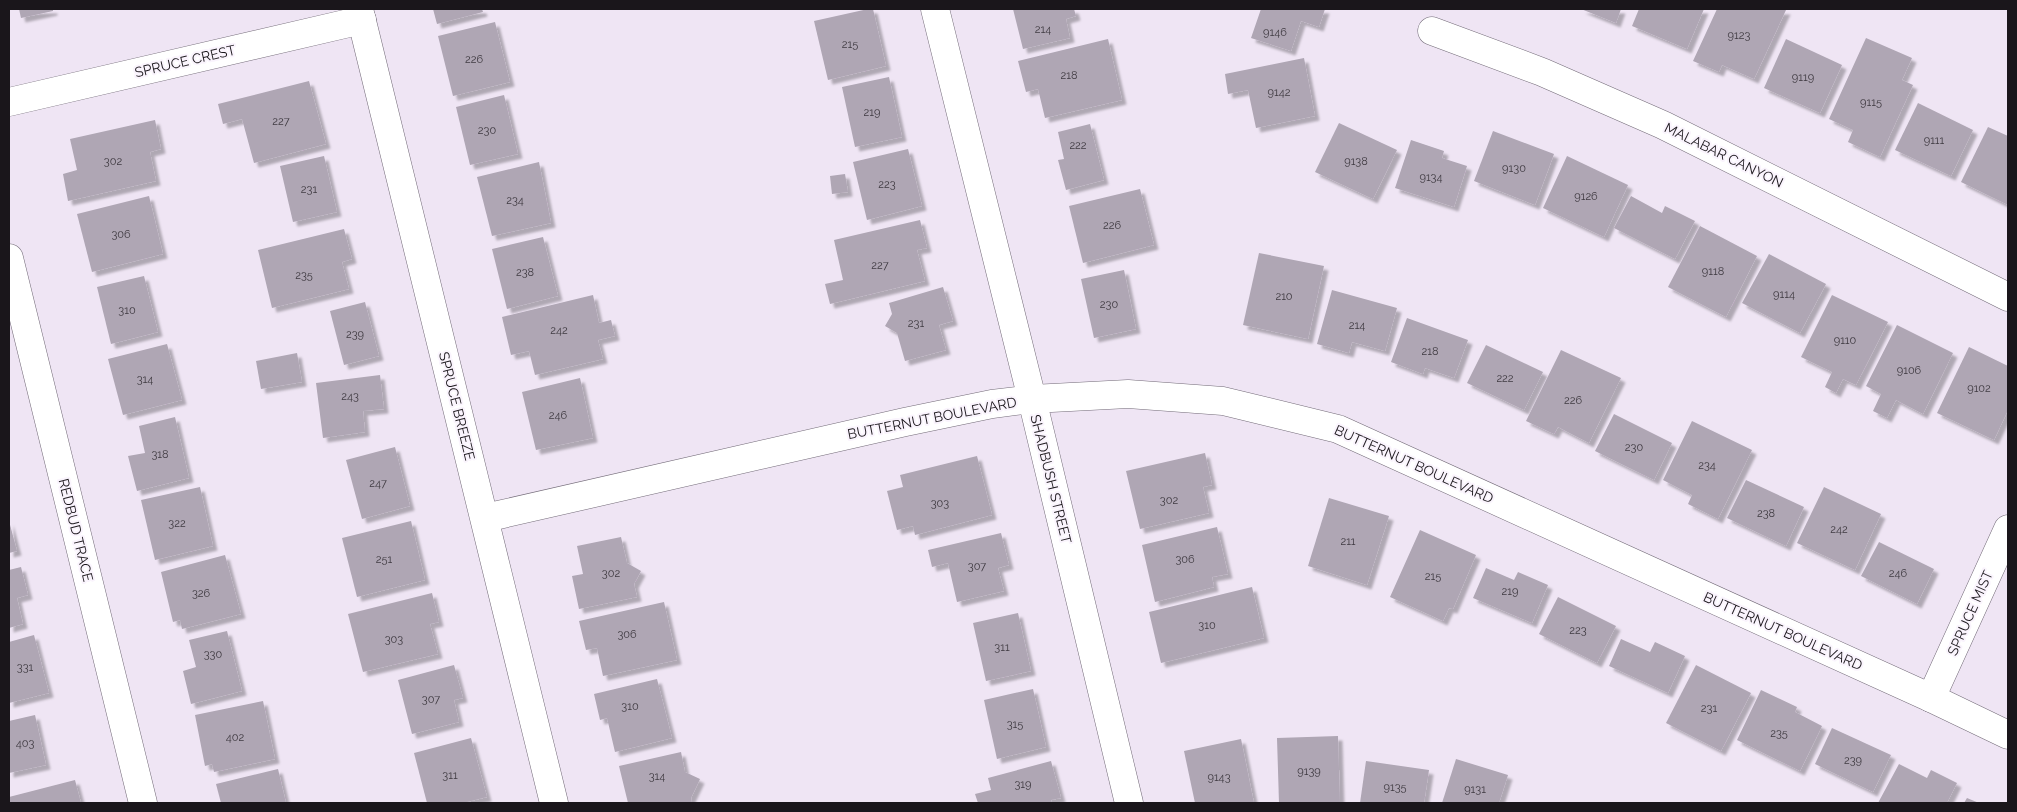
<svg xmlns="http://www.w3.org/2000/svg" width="2017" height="812" font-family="Raleway,sans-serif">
	<defs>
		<filter id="shadow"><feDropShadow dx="4.5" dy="4.5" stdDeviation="1" flood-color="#0004"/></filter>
	</defs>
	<rect width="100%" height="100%" fill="#efe5f4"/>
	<g fill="#afa6b4" filter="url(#shadow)">
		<polygon points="19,9 53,9 53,11 21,18"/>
		<polygon points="433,9 482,9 483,12 437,24"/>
		<polygon points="868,9 873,9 886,66 828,80 814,21"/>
		<polygon points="1013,9 1074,9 1076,16 1066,19 1070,38 1023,49"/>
		<polygon points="1261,9 1325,9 1319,27 1301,21 1291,51 1251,38"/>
		<polygon points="1581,9 1621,9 1616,23"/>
		<polygon points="1639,9 1704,9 1687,49 1632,26"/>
		<polygon points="1717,9 1786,10 1754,79 1722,65 1719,72 1693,61"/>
		<polygon points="495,22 510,82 453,96 438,36"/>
		<polygon points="1866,38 1912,58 1902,80 1913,85 1880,157 1848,142 1853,130 1829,119"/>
		<polygon points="1108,39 1122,100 1045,118 1038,89 1026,92 1018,61"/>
		<polygon points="1786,39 1842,65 1820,113 1764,88"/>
		<polygon points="1304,58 1315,116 1256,128 1248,90 1228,94 1225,74"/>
		<polygon points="889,77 902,137 855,147 842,87"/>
		<polygon points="309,81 326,144 254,163 242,119 223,124 218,104"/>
		<polygon points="504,95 518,154 470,165 456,107"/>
		<polygon points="1918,103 1973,130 1951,176 1895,150"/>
		<polygon points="155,120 161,149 150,152 156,181 68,201 63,174 77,170 70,139"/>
		<polygon points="1339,123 1397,150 1373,199 1315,172"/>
		<polygon points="1090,124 1104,180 1066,190 1058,160 1064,159 1058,132"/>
		<polygon points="1988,127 2008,136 2008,205 1961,182"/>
		<polygon points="1493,131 1554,154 1535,205 1474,181"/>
		<polygon points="1411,140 1444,151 1442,158 1467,166 1454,207 1395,188"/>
		<polygon points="908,149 922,206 867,220 853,162"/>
		<polygon points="324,156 337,212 293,222 280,166"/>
		<polygon points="1567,156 1628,185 1604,237 1543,208"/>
		<polygon points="539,162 551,223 492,236 477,177"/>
		<polygon points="845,174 848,192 832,194 830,176"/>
		<polygon points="1140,189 1154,245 1083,263 1069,206"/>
		<polygon points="149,196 163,254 92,272 77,214"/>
		<polygon points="1631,196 1662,213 1665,206 1695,221 1675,259 1614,228"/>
		<polygon points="920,220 927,248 917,250 925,281 830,304 825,284 843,280 834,240"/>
		<polygon points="1700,226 1757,256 1726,317 1668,287"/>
		<polygon points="344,229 352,259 342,262 349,289 272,308 258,250"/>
		<polygon points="543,237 558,296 507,309 492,249"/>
		<polygon points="1259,253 1324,266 1308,339 1243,325"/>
		<polygon points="1769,254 1826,284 1800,333 1742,303"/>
		<polygon points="1124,270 1136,329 1094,338 1081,279"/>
		<polygon points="144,276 158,332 111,344 97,287"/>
		<polygon points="943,287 953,321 939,325 946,350 905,361 897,333 885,326 892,314 889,303"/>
		<polygon points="1332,290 1397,308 1385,351 1352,342 1349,353 1317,344"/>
		<polygon points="593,295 599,323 611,320 615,336 598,340 603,359 535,375 529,351 511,355 502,317"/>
		<polygon points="1832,295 1888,322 1856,385 1843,379 1836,393 1825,387 1832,372 1801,357"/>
		<polygon points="365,302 379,356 344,365 330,311"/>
		<polygon points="1407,318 1468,340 1454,378 1425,368 1423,374 1391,362"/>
		<polygon points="1897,325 1953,353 1923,414 1896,400 1887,418 1873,411 1881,394 1866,386"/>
		<polygon points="167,344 182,400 123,415 108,359"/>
		<polygon points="1486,345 1543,372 1524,410 1467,383"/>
		<polygon points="1969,347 2008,366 2008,410 1994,440 1937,413"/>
		<polygon points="1561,350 1621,378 1589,443 1558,427 1554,434 1526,421"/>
		<polygon points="297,353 302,382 261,389 256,361"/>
		<polygon points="380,375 384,409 363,411 365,432 323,438 316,383"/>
		<polygon points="580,378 593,438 536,450 522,392"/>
		<polygon points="1614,414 1672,443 1654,480 1595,451"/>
		<polygon points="175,417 189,478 137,491 128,456 145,453 139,426"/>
		<polygon points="1692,421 1752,450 1718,519 1688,504 1692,495 1663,480"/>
		<polygon points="395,447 410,506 362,519 346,460"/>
		<polygon points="1205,453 1212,485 1203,487 1209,513 1140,529 1126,471"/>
		<polygon points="977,456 992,515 915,535 913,526 897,530 887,491 903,487 900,475"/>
		<polygon points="1746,480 1804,507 1786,546 1727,518"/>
		<polygon points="200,487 213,546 155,560 141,500"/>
		<polygon points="1824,487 1881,514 1855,570 1797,543"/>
		<polygon points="1329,498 1389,516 1367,585 1308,566"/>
		<polygon points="9,521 17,551 9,553"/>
		<polygon points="411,521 425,580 357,597 342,538"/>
		<polygon points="1217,527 1228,574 1212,577 1214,587 1155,602 1142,545"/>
		<polygon points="1420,530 1476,555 1453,609 1449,608 1443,621 1390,597"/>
		<polygon points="1001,533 1009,565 998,568 1004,591 957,602 948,563 932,567 928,550"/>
		<polygon points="621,537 627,563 641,571 634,584 637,597 579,609 572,576 583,574 577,546"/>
		<polygon points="1879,542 1934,569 1917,604 1861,576"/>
		<polygon points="225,555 241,614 182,629 180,620 173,622 161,572"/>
		<polygon points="21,567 28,595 17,598 23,624 9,628 9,570"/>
		<polygon points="1486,568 1514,580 1518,572 1548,585 1532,623 1473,598"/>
		<polygon points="1252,587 1264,638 1161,663 1149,612"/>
		<polygon points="432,593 439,622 430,624 438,654 363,672 348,614"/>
		<polygon points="1558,597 1616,626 1597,663 1539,634"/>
		<polygon points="664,602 677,660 603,676 597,648 586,650 579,621"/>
		<polygon points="1018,613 1031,671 986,681 973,623"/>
		<polygon points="227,631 242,691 191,704 183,671 196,667 189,640"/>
		<polygon points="34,635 49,693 9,703 9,642"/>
		<polygon points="1621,639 1650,652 1655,642 1685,656 1668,693 1609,666"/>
		<polygon points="454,665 463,698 454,700 459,722 412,734 398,680"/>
		<polygon points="1696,665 1751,693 1721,751 1666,723"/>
		<polygon points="657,679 672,738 615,752 607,718 600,720 594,694"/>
		<polygon points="1033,689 1046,747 997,759 984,700"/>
		<polygon points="1761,690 1797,707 1795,712 1822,726 1800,771 1737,740"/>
		<polygon points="263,701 275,759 214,772 212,764 205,766 195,715"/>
		<polygon points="35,715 46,765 9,773 9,721"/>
		<polygon points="1832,728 1891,755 1873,792 1815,764"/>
		<polygon points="1338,736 1340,803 1279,803 1277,738"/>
		<polygon points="471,738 487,797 463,803 427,803 414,753"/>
		<polygon points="1241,739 1254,803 1195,803 1184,751"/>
		<polygon points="681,752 685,772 700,779 691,798 692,803 628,803 619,766"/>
		<polygon points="1456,759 1508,775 1499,803 1442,803"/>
		<polygon points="1051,761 1061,798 1051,800 1052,803 978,803 975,794 991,790 988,778"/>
		<polygon points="1366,761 1429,770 1424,803 1360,803"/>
		<polygon points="1899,764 1927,778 1931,770 1957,783 1947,803 1878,803"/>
		<polygon points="278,769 286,803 221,803 216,784"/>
		<polygon points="75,780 81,803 9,803 9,797"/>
		<polygon points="1967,798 1979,803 1964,803"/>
	</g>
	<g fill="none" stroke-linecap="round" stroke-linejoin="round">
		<defs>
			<g id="street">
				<polyline points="359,9 554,803"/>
				<polyline points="935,9 1032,399 1129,803"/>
				<polyline points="1432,31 1542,72 1663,125 2008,297"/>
				<polyline points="9,102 362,20"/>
				<polyline points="9,258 143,803"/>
				<polyline points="485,518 905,422 992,404 1032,399 1128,394 1223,401 1338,429 1931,698 2008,735"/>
				<polyline points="1931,698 2008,529"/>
			</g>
		</defs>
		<use href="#street" stroke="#736b78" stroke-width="29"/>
		<use href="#street" stroke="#fff" stroke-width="28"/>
	</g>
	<g text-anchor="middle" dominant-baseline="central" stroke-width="4" stroke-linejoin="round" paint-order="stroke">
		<g font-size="11" fill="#3f3a41">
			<text x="1043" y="29">214</text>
			<text x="1275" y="32">9146</text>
			<text x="1739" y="35">9123</text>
			<text x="850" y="44">215</text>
			<text x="474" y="59">226</text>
			<text x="1069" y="75">218</text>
			<text x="1803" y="77">9119</text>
			<text x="1279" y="92">9142</text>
			<text x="1871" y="102">9115</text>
			<text x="872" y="112">219</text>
			<text x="281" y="121">227</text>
			<text x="487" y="130">230</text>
			<text x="1934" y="140">9111</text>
			<text x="1078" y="145">222</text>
			<text x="113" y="161">302</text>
			<text x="1356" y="161">9138</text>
			<text x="1514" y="168">9130</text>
			<text x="1431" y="177">9134</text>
			<text x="887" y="184">223</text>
			<text x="309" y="189">231</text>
			<text x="1586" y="196">9126</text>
			<text x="515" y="200">234</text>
			<text x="1112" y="225">226</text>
			<text x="121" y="234">306</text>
			<text x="880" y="265">227</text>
			<text x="1713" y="271">9118</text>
			<text x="525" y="272">238</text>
			<text x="304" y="275">235</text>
			<text x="1784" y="294">9114</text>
			<text x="1284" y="296">210</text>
			<text x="1109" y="304">230</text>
			<text x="127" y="310">310</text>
			<text x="916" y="323">231</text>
			<text x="1357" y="325">214</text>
			<text x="559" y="330">242</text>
			<text x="355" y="334">239</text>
			<text x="1845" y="340">9110</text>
			<text x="1430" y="351">218</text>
			<text x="1909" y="370">9106</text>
			<text x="1505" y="378">222</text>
			<text x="145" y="379">314</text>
			<text x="1979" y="388">9102</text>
			<text x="350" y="396">243</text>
			<text x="1573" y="400">226</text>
			<text x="558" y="415">246</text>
			<text x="1634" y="447">230</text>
			<text x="160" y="454">318</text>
			<text x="1707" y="465">234</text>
			<text x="378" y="483">247</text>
			<text x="1169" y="500">302</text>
			<text x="940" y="503">303</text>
			<text x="1766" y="513">238</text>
			<text x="177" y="523">322</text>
			<text x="1839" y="529">242</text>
			<text x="1348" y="541">211</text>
			<text x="384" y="559">251</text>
			<text x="1185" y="559">306</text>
			<text x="977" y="566">307</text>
			<text x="611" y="573">302</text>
			<text x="1898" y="573">246</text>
			<text x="1433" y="576">215</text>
			<text x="1510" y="591">219</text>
			<text x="201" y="593">326</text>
			<text x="1207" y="625">310</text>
			<text x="1578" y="630">223</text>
			<text x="627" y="634">306</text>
			<text x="394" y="639">303</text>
			<text x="1002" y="647">311</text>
			<text x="213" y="654">330</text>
			<text x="25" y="667">331</text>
			<text x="431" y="699">307</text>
			<text x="630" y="706">310</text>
			<text x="1709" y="708">231</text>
			<text x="1015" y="724">315</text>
			<text x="1779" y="733">235</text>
			<text x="235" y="737">402</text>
			<text x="25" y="743">403</text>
			<text x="1853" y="760">239</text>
			<text x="1309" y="771">9139</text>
			<text x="450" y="775">311</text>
			<text x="657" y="776">314</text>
			<text x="1219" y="777">9143</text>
			<text x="1023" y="784">319</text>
			<text x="1395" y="787">9135</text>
			<text x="1475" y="789">9131</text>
		</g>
		<g font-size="14" fill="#1a161b" stroke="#faf4fd">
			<text transform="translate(185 61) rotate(-13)">SPRUCE CREST</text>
			<text transform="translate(1724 155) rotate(26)">MALABAR CANYON</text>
			<text transform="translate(457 406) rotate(76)">SPRUCE BREEZE</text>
			<text transform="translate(932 418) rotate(-11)">BUTTERNUT BOULEVARD</text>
			<text transform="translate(1414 464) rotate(24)">BUTTERNUT BOULEVARD</text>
			<text transform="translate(1051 479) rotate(76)">SHADBUSH STREET</text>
			<text transform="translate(76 530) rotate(76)">REDBUD TRACE</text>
			<text transform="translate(1970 613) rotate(-66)">SPRUCE MIST</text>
			<text transform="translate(1783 631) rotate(24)">BUTTERNUT BOULEVARD</text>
		</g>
	</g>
	<rect width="2017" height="812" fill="none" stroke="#1a161b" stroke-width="20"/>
</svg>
